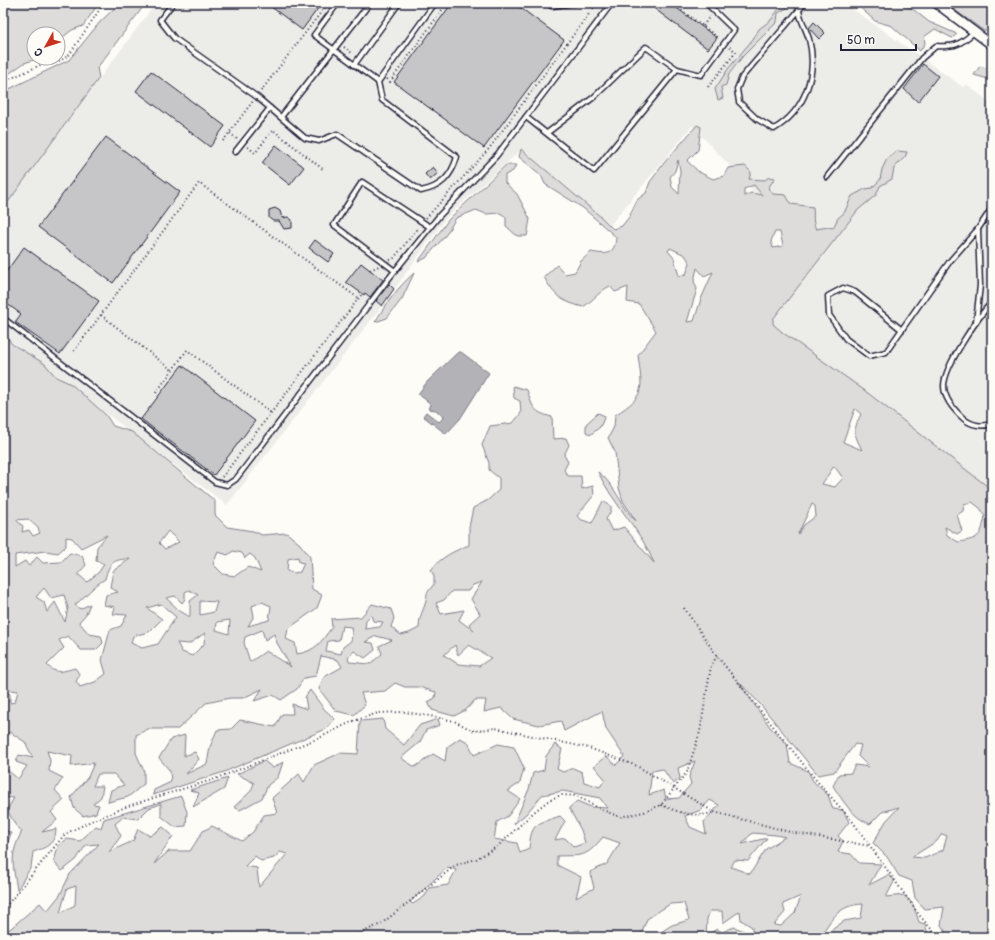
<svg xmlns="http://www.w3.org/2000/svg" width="995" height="940" font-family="Pangolin,sans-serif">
	<rect width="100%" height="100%" fill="#fdfcf7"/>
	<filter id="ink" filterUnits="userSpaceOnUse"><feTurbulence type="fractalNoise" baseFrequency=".025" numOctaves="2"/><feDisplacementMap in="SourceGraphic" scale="8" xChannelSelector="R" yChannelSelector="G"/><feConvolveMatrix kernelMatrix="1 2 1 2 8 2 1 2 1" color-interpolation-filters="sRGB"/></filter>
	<g filter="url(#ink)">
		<polygon fill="#ecece9" points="156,3 844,3 963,87 966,84 992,104 992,491 767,323 819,260 692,126 610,225 522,149 446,218 382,306 227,505 3,335 3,207"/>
		<g fill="#dddcdb" stroke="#807f8b" fill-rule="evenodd">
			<polygon points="3,3 99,3 83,26 72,30 58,41 58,34 34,34 34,58 40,58 24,63 3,78"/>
			<polygon points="120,3 146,3 97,68 99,78 3,209 3,92 69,60 100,22"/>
			<polygon points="783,3 791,3 790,6 778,13 777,22 743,56 729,74 726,85 721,87 723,98 718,100 715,89 728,69 753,39 759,29 771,20"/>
			<polygon points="855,3 900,3 914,10 929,22 957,34 952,38 935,29 924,37 925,43 920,51 892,26 875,21"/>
			<polygon points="945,3 992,3 992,31 984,31"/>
			<polygon points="992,63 992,80 974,75 980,66 986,68"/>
			<path d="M697 125 701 127 698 150 687 161 699 172 713 179 724 176 728 168 745 166 751 172 749 179 765 180 769 177 775 178 768 188 773 194 786 195 791 204 813 207C814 215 812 222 816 229L828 227 833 228 838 218 844 213 852 196 865 189 872 188 880 180 882 169 887 159 897 151 907 152 905 157 894 168 892 179 880 186 876 195 858 210 773 319V324L782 332 864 390 992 490V937H949L941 925 944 907 925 909 915 898 912 881 899 876 887 857 873 843 886 821 899 807 882 812 870 824C853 818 843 801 833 786L839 774 851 773 855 765 869 767 858 756 861 745 855 744 834 772 818 775 760 704 738 681 770 727 787 744 790 763 808 771 813 781 828 795 833 809 843 810 849 822 838 836 843 841 838 852 851 854 859 863 881 864 869 885 888 875 895 880 886 897 904 895 913 904 919 922 925 924 929 937H822L844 921 861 918 863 904C839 905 832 918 820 937H752V927L741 920 740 911 723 923 722 911H710L707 919 706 936 717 929 722 932 734 927 744 931 743 937H653L672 925 689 920 684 903 670 904 647 919 640 937H576L580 930 566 933 564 937H42L43 934 40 937H3V935L40 903 47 911 60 895 70 874 99 844 86 845 76 860 62 871 54 862 58 846 67 839 80 841 96 826 101 828 104 819 181 796 187 812 186 826 175 827 161 816V804L149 808 138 819 123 817 115 824 121 836 109 852 133 841 138 829 150 836 163 827 173 836 154 864 169 851H190L203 831 212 826 242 841 253 832 264 815 277 813 272 798 299 774 304 782 314 765 340 753 358 754 360 721 383 719 385 729 404 745 420 725 438 719 440 725 426 730 420 742 401 758 415 767 433 754 445 761 447 747 460 738 468 742 474 755 498 744 514 747 524 768 520 783 508 791 520 799 508 816 497 822 494 839 517 843 520 853 529 849C531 822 537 824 560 816L565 821 555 840 565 838 574 847 585 843 581 830 569 808 577 801 591 807 607 808 600 798 563 791 542 795 526 814 514 824 529 789 533 773 544 770 546 756 555 744 562 749 557 769 563 772 573 768 582 772 584 782 600 787 605 779 594 766 606 756 616 765 624 756 606 729 602 711 564 731 561 721 539 725 513 719 501 708 484 712 486 700H475L466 710 454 716 432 710 428 702 435 698 436 692 419 687H405L395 683 385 691 361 693 365 705 354 715 336 711 319 689 324 677 342 667 338 660 321 656 316 676 304 678 297 689 281 700 273 695 254 701 262 689 243 698H230L206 703 178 729H148L136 735V753L144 771V784L128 797 108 802 111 790 124 785 114 774H98L93 786H103L101 797 93 804 99 805 96 813 83 816 74 808 71 797 88 777 94 763 71 766 72 756 47 751 50 760 49 771 63 778 55 790 64 800 51 812 57 820 42 832 56 829C56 844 45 848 33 852L31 867 17 890C13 863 9 857 22 831L16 826 7 810 14 798 3 797V769L5 768 18 779 27 766 16 762 19 755 33 758 25 742 10 732 3 735V690L10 694V703L15 702 18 691 3 689V334L6 335 12 344 45 364 56 377 71 384 106 415 113 426 132 432 215 501V515L227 527 253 531 262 535 287 533 300 544 310 557 312 589 322 595 317 608 288 629 286 639 295 643 297 654C316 651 321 642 332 627L331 619 361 617 372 604 391 609 394 618 391 627 401 635 409 633 419 628C419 612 427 607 427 593L434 584V576L431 570C441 557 454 551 469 545V527L473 508 488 500 499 490V478L489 470V463L482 445 490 426 513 423 521 413 520 401 514 398 513 386 527 390C533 408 533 412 552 417L553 439 566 438 569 445 564 455 568 462 564 470 568 476H581L582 489 593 486 594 495 577 516 582 520 592 523 603 501 611 506V511L606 519 612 531 624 527 654 563C641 530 613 504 598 472 615 484 621 507 636 521L623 501 619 488 615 452 608 438 614 427 615 415C647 395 642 389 638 355L656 331 639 304 627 302 628 287 615 292 610 286C598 292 594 300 583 307 561 301 555 297 544 277L557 265 565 274 575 272 581 261 591 252C606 255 615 255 616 237L583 208 545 184 541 175 519 157 521 149 602 218 613 229 622 226 629 217 637 200 646 193 650 182 664 163ZM678 160 680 170 679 194 672 187 670 177 675 171ZM754 185 762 195 751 193 744 196V189ZM775 232H780L783 246 773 248 771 241ZM670 248 685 255 690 263 686 274 679 276 674 258 668 251ZM697 268 704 276 713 272 701 299 694 321 687 322 697 289 694 281ZM855 409 861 414C852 433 854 433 862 450L843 442ZM834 466 843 478 835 487 822 484ZM972 502 980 508 985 516C981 537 979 539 958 542L947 535 945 527 957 534 962 531 957 515 963 511 964 504ZM812 504 815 506 816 516 804 525 798 534ZM28 519 38 528 40 533 33 536 29 530 22 532 23 526 16 520ZM168 531 179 542 165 549 159 543ZM107 535 97 547 96 561 104 564 99 572 87 582 78 574 86 565 82 556 70 553 61 562 43 563 37 557 29 566 25 561 15 567V555L45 551 58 553 66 546V537L72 538 81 548ZM233 551 242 553 245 558 250 554 255 558 261 572 248 567 235 576 223 574 213 564 218 552 228 555ZM298 557 299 562 304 563 300 572 294 573 287 571 288 559ZM130 559 113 571 110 587 118 592 106 595 104 605 115 607 113 614 127 615 121 626 110 630 102 660 106 674 95 682 80 687 76 681 80 675 75 668C63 671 56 675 47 665L64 648 59 640 68 636 81 650H96L103 643 101 636 89 634 79 622 86 614 90 604 80 609 75 605C86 596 93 586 105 579 109 563 113 559 130 559ZM482 582 471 599 480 614 469 624 474 631 459 620 464 610 441 614 436 603 444 600 452 591H468L473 585ZM44 588 51 598 64 595 68 608 65 622 55 602 47 612 44 602 36 597ZM189 590 198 595 190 601V617L180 611 166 598 175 596 182 603 185 599V592ZM200 601 217 602 214 612 200 615ZM262 602 271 606 269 620 248 626 254 616 252 606ZM161 604 176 617 158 644 142 648 131 643 133 636 149 632 162 619 147 608ZM371 615 373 621 383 622 380 627 365 629 366 620ZM230 620 229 634 216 630 217 622ZM342 626 351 627 352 633 351 641 343 647 341 654 326 651 328 641 339 640ZM262 630 265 640 274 634 277 643 291 667 266 651 250 662 244 643 245 637ZM205 633 204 644 192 656 182 652 177 643 189 644ZM376 636 392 640 379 646 382 654 370 664 349 662 348 657 354 651 365 658 375 650 373 643 365 642ZM455 645 458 655 469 645 491 658 479 666 458 664 444 655ZM695 761 689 777 691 784 679 798 666 799 664 790 649 795 652 771 663 769 673 784 680 779 678 768ZM710 800 719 805 704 822 706 834 690 827 685 816 701 810ZM752 833 776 835 785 837 766 849 750 874 731 867 735 860 748 861 767 838 742 844ZM942 834 947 836 943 850 925 858 912 857 937 841ZM603 837 620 843 607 864 590 872 594 888 576 898 581 877 557 865V856C582 855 585 859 603 837ZM280 852 287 854 259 887 257 868 245 866 255 856 261 861 274 858ZM448 867 456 870 448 885 429 888 425 896 413 904 410 902ZM76 886 75 905 60 913 67 889ZM801 896 795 913 781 926 774 925 785 912 783 904Z"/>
			<polygon points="506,165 516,165 513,171 505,175 505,183 517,194 530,219 527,236 517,236 506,226 506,217 500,213 486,214 476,210 456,218 445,236 426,258 418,262 449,219"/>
			<path d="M414 273 402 299 387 318 375 322C386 304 398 287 414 273Z"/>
			<polygon points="598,413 605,416 600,427 590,435 586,432 586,424"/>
			<polygon points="310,690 324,709 335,719 326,729 224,772 153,795 154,790 171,782 170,771 159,758 171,739 185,735 184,756 195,752 199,759 186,774 207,764 210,747 217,730 231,729 240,720 275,727 282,714 293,714 292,704 307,709 305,697"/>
			<polygon points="264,761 273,768 283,762 278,777 268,785 262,798 240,810 234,807 251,791 254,783 237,774"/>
			<polygon points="228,778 224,789 193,807 199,793 190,790"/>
			<polygon points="3,829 11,833 3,857"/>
			<polygon points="3,864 9,872 5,887 3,889"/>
		</g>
		<polygon fill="#b2b2b7" stroke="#787885" points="458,352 461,352 489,373 460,419 446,434 423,416 426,412 439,422 444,417 436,410 429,409 431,404 418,394 427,382"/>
		<g fill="#c6c6c8" stroke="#22223b">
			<polygon points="266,3 322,3 302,30"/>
			<polygon points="452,3 514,3 564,40 484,148 394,82"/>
			<polygon points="647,3 670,3 717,38 708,49"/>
			<polygon points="814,22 825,33 819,39 809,28"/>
			<polygon points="923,64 938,76 918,102 904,89"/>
			<polygon points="151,71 225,126 210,147 136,91"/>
			<polygon points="106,137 180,192 113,283 38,227"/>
			<polygon points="276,145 304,167 290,185 262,163"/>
			<polygon points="433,167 438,173 430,180 425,174"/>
			<polygon points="275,208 280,211 282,218 288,217 292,220 292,228 284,229 279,221 273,221 269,218 269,210"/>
			<polygon points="315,240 334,254 328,262 309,248"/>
			<polygon points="24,247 99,301 60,354 15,322 21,314 3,301 3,276"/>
			<polygon points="361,263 383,280 370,297 365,293 364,295 346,282"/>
			<polygon points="389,284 394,289 382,306 376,301"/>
			<polygon points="182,365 255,421 214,475 141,419"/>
		</g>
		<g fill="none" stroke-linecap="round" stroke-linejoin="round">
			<defs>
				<g id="lane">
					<path d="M173 3 160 20 174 38 257 97 305 138 319 141 337 134 421 191C441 187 451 177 457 157L382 100 378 82 435 3"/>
					<polyline points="338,3 314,35 378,82"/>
					<polyline points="546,3 552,6 574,3"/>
					<path d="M799 11C801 21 806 29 809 39 818 74 805 111 774 129L757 119 739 102 737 89 742 77 805 3"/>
					<polyline points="354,65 399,3"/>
					<polyline points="281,117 370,3"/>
					<polyline points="526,117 594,171 677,69 701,75 734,30 707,4 708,3"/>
					<polyline points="547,133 594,97 646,47 677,69"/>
					<polyline points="235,152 270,108"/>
					<path d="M827 177 922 58 936 46C955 47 960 45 974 32"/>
					<polyline points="395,271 334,225 362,182 430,227"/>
					<path d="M992 302C978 317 944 366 944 386 944 399 955 411 964 419 971 425 984 428 992 423"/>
					<polyline points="3,318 215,482 227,485 236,479 386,282 439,216 497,155 612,3"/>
					<polyline points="976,322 980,285 978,229"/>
					<polyline points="902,330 855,292 843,288 828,296 829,315 846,339 869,356 886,352 950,261 978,229 992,208"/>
				</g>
				<polyline id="street" points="936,3 992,45"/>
			</defs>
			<use href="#lane" stroke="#22223b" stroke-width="7"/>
			<use href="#street" stroke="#22223b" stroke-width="11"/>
			<g stroke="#22223b" stroke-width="2" stroke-dasharray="1 3" stroke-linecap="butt">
				<polyline points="672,3 720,39"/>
				<polyline points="703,26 710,16"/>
				<polyline points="344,47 353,54"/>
				<polyline points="387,79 390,82 447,3"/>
				<polyline points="3,82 47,62 60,61 69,55 104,3"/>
				<polyline points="708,87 736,52 730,47"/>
				<polyline points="261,91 328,3"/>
				<polyline points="230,133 238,140"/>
				<polyline points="223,141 253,101"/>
				<polyline points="248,147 255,153 273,130 324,170"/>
				<polyline points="426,218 488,150 597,3"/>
				<polyline points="390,260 394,258 418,228"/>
				<polyline points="370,270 379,266"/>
				<polyline points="101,315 172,370"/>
				<polyline points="74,351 199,183 358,298"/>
				<polyline points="156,393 187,350 271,413"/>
				<polyline points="222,477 362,294"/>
				<polyline points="684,608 717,656 816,780 853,822 920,916 938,937"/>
				<path d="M661 805C679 812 695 819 714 812"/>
				<polyline points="3,910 65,834 91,821 131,805 215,779 319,738 351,722 378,713 404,712 430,716 454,721 474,731 495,728 589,748 637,766 714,812 790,832 870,846"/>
				<polyline points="352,937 381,924 456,865 476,859 498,846 534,812 549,800 561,795 577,796 600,809 620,817 644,812 661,805 687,772 700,732 711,666 717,656"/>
			</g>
			<use href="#lane" stroke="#fdfcf7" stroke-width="4"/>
			<use href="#street" stroke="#fdfcf7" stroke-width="8"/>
		</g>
	</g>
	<rect width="995" height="940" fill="none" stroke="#fdfcf7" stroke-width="16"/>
	<rect x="8" y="8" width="979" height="924" fill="none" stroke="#22223b" stroke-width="1.5" filter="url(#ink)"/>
	<g transform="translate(46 46) rotate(231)"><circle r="19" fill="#fdfcf7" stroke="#a5a5ac"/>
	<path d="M0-3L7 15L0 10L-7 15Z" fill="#c8321e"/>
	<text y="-6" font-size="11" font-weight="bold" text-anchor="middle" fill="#22223b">С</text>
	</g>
	<path d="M841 44v6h75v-6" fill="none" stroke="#22223b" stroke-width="2"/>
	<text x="847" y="44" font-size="12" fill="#22223b" stroke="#fdfcf7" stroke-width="3" paint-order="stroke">50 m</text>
</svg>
